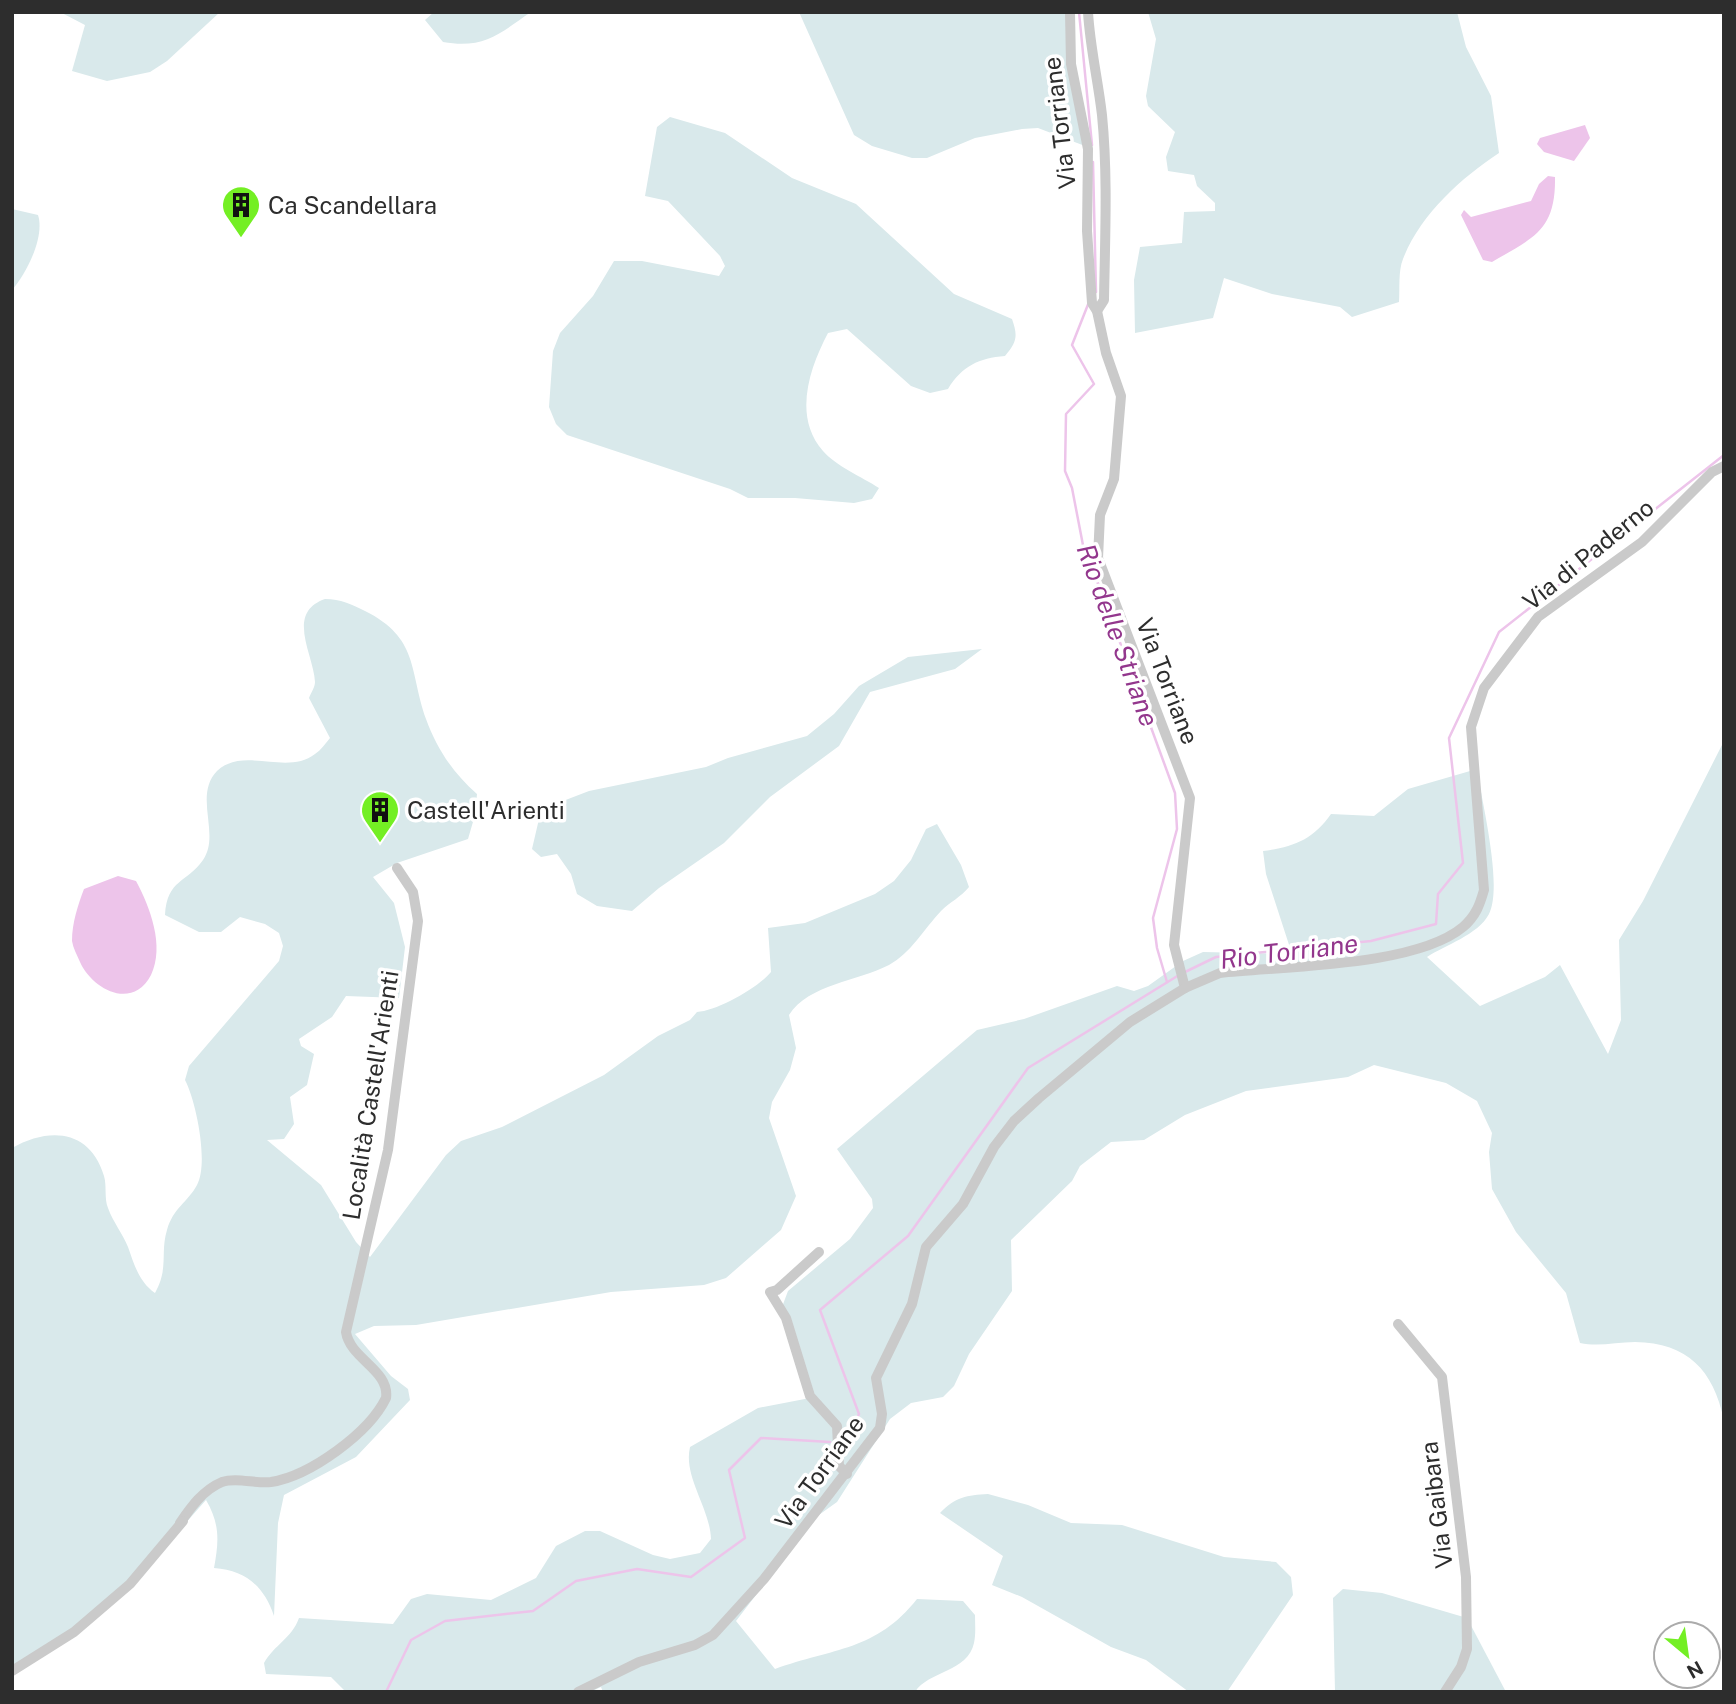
<svg xmlns="http://www.w3.org/2000/svg" width="1736" height="1704" font-family="'Public Sans',sans-serif">
	<rect width="100%" height="100%" fill="#fff"/>
	<g fill="#d9e9eb">
		<polygon points="60,12 220,12 167,61 150,72 107,81 72,71 85,25"/>
		<path d="M434 12H531C499 34 484 49 443 42L425 20Z"/>
		<polygon points="799,12 1073,12 1070,16 1085,146 1038,128 1022,129 975,138 927,158 912,158 872,146 854,135"/>
		<path d="M1148 12H1457L1466 47 1491 96 1499 153C1461 178 1420 215 1403 259 1398 271 1400 289 1399 302L1352 317 1340 307 1272 294 1224 278 1213 318 1135 333 1134 280 1140 247 1182 243 1184 212 1215 211V203L1197 186 1194 175 1168 171 1166 157 1175 132 1148 106 1146 96 1156 39Z"/>
		<path d="M670 117 725 133 792 178 856 204 954 294 1012 319C1018 336 1017 342 1005 356 979 358 962 366 948 389L930 393 911 386 847 329 828 333C809 369 793 417 823 451 836 466 862 477 879 488L872 499 854 503 795 498H748L730 489 567 435 556 424 549 407 553 351 560 333 593 296 614 261H642L719 276 725 266 720 256 668 201 645 196 657 127Z"/>
		<path d="M12 209 38 215C45 236 27 273 12 290Z"/>
		<path d="M325 599C341 599 351 604 365 611 419 638 409 670 426 719 437 749 453 773 477 794L475 815 468 839 397 863 373 877 394 903 405 947 399 998 346 996 332 1017 299 1039 301 1046 314 1054 307 1085 290 1097 294 1124 284 1139 267 1140 321 1185 356 1242 370 1257 446 1155 461 1141 502 1127 604 1075 658 1036 690 1020 697 1012C717 1011 758 988 771 972L768 928 805 923 875 894 894 881 911 860 926 829 937 824 961 865 969 887C961 897 950 902 941 911 924 929 911 953 889 965 858 981 809 984 789 1015L796 1048 790 1070 772 1102 769 1118 796 1196 781 1230 726 1278 704 1285 611 1292 416 1325 374 1326 355 1334 391 1376 408 1389 410 1400 356 1457 284 1495 278 1523 274 1616C264 1586 245 1570 214 1568 219 1541 220 1524 206 1500L138 1577 60 1646 12 1669V1148C49 1127 90 1129 104 1176 107 1186 104 1198 108 1208 113 1222 123 1234 128 1247 134 1264 139 1282 155 1293 169 1268 160 1253 167 1230 173 1208 188 1202 197 1185 209 1163 196 1101 185 1080L189 1066 279 961 283 946 279 933 265 924 240 917 221 932H199L165 915C167 879 187 883 203 860 221 834 193 796 217 771 243 746 287 776 315 754 321 750 325 744 330 738L309 698C311 693 315 687 315 682 314 655 285 613 325 599Z"/>
		<polygon points="982,649 955,669 870,692 839,746 770,797 724,843 659,888 632,911 597,906 577,894 571,874 557,854 541,857 532,849 539,819 550,806 589,791 706,767 728,758 807,736 834,714 859,686 908,657"/>
		<path d="M1724 741V1420C1713 1370 1688 1343 1635 1342 1616 1342 1599 1347 1580 1343L1566 1293 1516 1232 1492 1189 1489 1152 1492 1133 1477 1101 1446 1083 1374 1065 1348 1077 1246 1091 1185 1115 1144 1140 1111 1142 1080 1166 1072 1181 1011 1240 1012 1291 969 1354 954 1386 943 1397 911 1403 890 1419 837 1502 816 1517 736 1621 775 1669C833 1648 876 1651 917 1599L963 1601 975 1615C975 1624 976 1634 974 1643 968 1672 928 1671 915 1692H603L601 1687 590 1692H346L331 1677 266 1674 264 1663C274 1645 292 1638 299 1618L393 1624 411 1599 427 1594 491 1600 536 1578 556 1546 585 1531H600L653 1555 670 1559 700 1553 711 1539C710 1508 683 1477 690 1447L758 1408 810 1398 782 1307 788 1291 850 1239 873 1208 872 1199 837 1149 977 1030 1024 1019 1117 986 1134 991 1148 986 1183 961 1203 952 1292 954 1266 874 1263 851C1293 847 1313 840 1331 814L1374 816 1408 789 1477 769C1482 803 1503 886 1489 914 1478 935 1445 945 1427 957L1480 1006 1545 977 1560 965 1608 1054 1621 1020 1619 940 1643 901Z"/>
		<path d="M988 1494 1028 1505 1071 1523 1122 1525 1224 1557 1276 1562 1291 1577 1293 1595 1227 1692H1189L1146 1660 1111 1647 1022 1597 992 1585 1003 1556 940 1513C955 1497 967 1495 988 1494Z"/>
		<polygon points="1343,1589 1382,1593 1467,1618 1506,1692 1335,1692 1333,1598"/>
	</g>
	<g fill="#edc4ea">
		<polygon points="1585,125 1590,138 1574,161 1544,152 1537,144 1540,138"/>
		<path d="M1548 176 1555 177C1556 231 1533 238 1492 262L1483 260 1461 215 1464 210 1471 217 1531 201 1539 184Z"/>
		<path d="M118 876 136 881C150 907 165 946 151 975 132 1011 92 989 80 962 77 955 73 948 72 941 72 923 78 905 84 889Z"/>
	</g>
	<g fill="none" stroke-linecap="round" stroke-linejoin="round">
		<g stroke="#edc4ea" stroke-width="2.5">
			<polyline points="1079,12 1092,145"/>
			<polyline points="1093,162 1096,292"/>
			<polyline points="1089,302 1072,345 1094,384 1066,414 1065,471 1072,488 1087,566 1099,585 1175,793 1177,829 1153,918 1157,948 1167,982"/>
			<polyline points="1185,972 1216,957 1371,941 1436,924 1438,894 1463,863 1449,738 1499,632 1724,455"/>
			<polyline points="844,1439 848,1437 859,1414 820,1310 908,1236 1028,1068 1179,975"/>
			<polyline points="386,1692 411,1640 445,1621 533,1611 576,1581 637,1569 691,1577 745,1538 729,1470 761,1438 830,1442"/>
		</g>
		<g stroke="#cacaca" stroke-width="10">
			<polyline points="1070,12 1071,64 1088,149 1087,231 1092,303 1097,311 1106,353 1121,396 1114,479 1100,515 1098,558 1190,798 1174,945 1185,988"/>
			<path d="M1088 12C1090 47 1098 80 1102 115 1108 176 1105 238 1104 300L1097 311"/>
			<polyline points="819,1252 777,1290 770,1292 786,1318 810,1396 837,1426 839,1466 847,1474"/>
			<polyline points="1398,1324 1442,1377 1466,1577 1467,1649 1461,1667 1445,1692"/>
			<path d="M180 1523C191 1507 203 1490 222 1482 237 1477 255 1484 271 1482 310 1476 369 1433 386 1398 390 1370 350 1359 346 1332L388 1150 418 921 413 892 397 868"/>
			<polyline points="12,1671 74,1632 130,1584 183,1521"/>
			<path d="M578 1692 639 1662 695 1645 713 1635 764 1579 880 1428 882 1414 876 1378 912 1304 926 1247 963 1204 994 1147 1014 1121 1039 1098 1130 1022 1185 988 1220 973C1282 966 1415 967 1463 927 1476 916 1480 904 1484 890L1471 727 1484 688 1538 617 1642 542 1712 472 1724 466"/>
		</g>
	</g>
	<defs>
		<symbol id="building-pin" viewBox="-11 -11 22 30"><path d="M0 17L-7.5 6A9.5 9.5 0 1 1 7.5 6Z" fill="#74ef24" stroke="#fff"/><path d="M-4-6H4V6H1V3H-1V6H-4ZM-2.5-4.3h1.7v1.8h-1.7ZM.8-4.3h1.7v1.8H.8ZM-2.5-1h1.7V.8h-1.7ZM.8-1h1.7V.8H.8Z" fill="#111"/></symbol>
	</defs>
	<g fill-rule="evenodd">
		<use href="#building-pin" x="219" y="183" width="44" height="60"/>
		<use href="#building-pin" x="358" y="788" width="44" height="60"/>
	</g>
	<g text-anchor="middle" dominant-baseline="central" stroke-width="7" stroke-linejoin="round" paint-order="stroke">
		<g font-size="24" fill="#2d2d2d" stroke="#fff">
			<text transform="translate(1059 123) rotate(-97)">Via Torriane</text>
			<text transform="translate(1588 554) rotate(-39)">Via di Paderno</text>
			<text transform="translate(1168 681) rotate(69)">Via Torriane</text>
			<text transform="translate(370 1095) rotate(-81)">Località Castell'Arienti</text>
			<text transform="translate(819 1472) rotate(-54)">Via Torriane</text>
			<text transform="translate(1436 1505) rotate(-97)">Via Gaibara</text>
		</g>
		<g font-size="24" fill="#2d2d2d" stroke="#fff" text-anchor="start">
			<text x="268" y="205">Ca Scandellara</text>
			<text x="407" y="810">Castell'Arienti</text>
		</g>
		<g font-size="26" font-style="italic" fill="#93378d" stroke="#fff">
			<text transform="translate(1118 635) rotate(70)">Rio delle Striane</text>
			<text transform="translate(1289 951) rotate(-7)">Rio Torriane</text>
		</g>
	</g>
	<rect width="1736" height="1704" fill="none" stroke="#2d2d2d" stroke-width="28"/>
	<g transform="translate(1687 1655) rotate(151)"><circle r="33" fill="#ffffff" stroke="#ababab" stroke-width="2"/>
	<path d="M0-5L12 26L0 18L-12 26Z" fill="#74ef24"/>
	<text y="-10" font-size="19" font-weight="bold" text-anchor="middle" fill="#2d2d2d">N</text>
	</g>
</svg>
